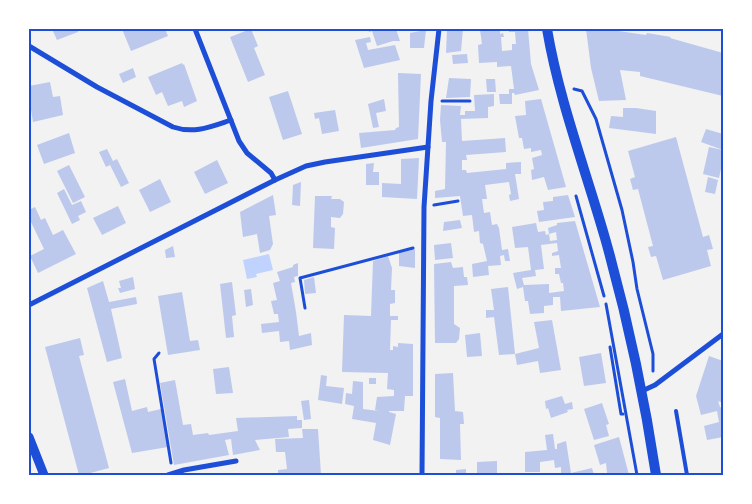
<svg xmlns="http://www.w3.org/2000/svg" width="752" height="504" font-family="'Noto Sans',sans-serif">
	<rect width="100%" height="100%" fill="#f2f2f2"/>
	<polygon fill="#bfd3fe" points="269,254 273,270 256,274 257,277 247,279 243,260"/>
	<g fill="#bdc9ec" fill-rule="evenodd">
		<polygon points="52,29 77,29 78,32 57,40"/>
		<polygon points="122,29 165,29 168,36 131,51"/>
		<polygon points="251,29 258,46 254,48 265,75 248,82 230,37"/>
		<polygon points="368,29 396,29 400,41 393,41 377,46 372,31 369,32"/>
		<polygon points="447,29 463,29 461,51 446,53"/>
		<polygon points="487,29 500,29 500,34 503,33 504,37 501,37 502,51 512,50 512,44 516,44 515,32 509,32 509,29 528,29 531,64 539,90 515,95 514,93 512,93 512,104 500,104 499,94 509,94 509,89 514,89 511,66 497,67 497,62 479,63 478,45 482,44 480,30"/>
		<polygon points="586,29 611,29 611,30 646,35 647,33 671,37 670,38 723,53 723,96 640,76 640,72 620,70 626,100 599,101 591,68"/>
		<polygon points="426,30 424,48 410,48 410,33"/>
		<polygon points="370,37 371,42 366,43 368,50 395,45 400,60 364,68 355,40"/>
		<polygon points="467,54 468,63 453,64 452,55"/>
		<polygon points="182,63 183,65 184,64 197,101 184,107 182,101 168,106 162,92 156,95 148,77"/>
		<polygon points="133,68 136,77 123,83 119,74"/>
		<polygon points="398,73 421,74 418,139 361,148 359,133 395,130 396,128 399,127"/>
		<polygon points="449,78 471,79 470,97 446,98"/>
		<polygon points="486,79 495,79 496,92 487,92"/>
		<polygon points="50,82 53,97 60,96 63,115 33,122 29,97 29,86"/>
		<polygon points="288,91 302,134 283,140 269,97"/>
		<polygon points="494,94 494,106 488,107 488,118 461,119 462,141 505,138 506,152 466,155 467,160 462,160 462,170 466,170 467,173 506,169 506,163 521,162 521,174 515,174 519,199 510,201 509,195 511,194 509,182 485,185 487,199 482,199 484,213 490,212 492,225 497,224 499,228 502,250 508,249 510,261 505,261 504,255 500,256 501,265 488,266 489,275 473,277 472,264 487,261 483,244 480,243 479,231 474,232 472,215 463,216 460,196 435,198 435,191 445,189 446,142 442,142 440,120 441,105 461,106 460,115 465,115 465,111 475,111 474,95"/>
		<polygon points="384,99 386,111 376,113 379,127 373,128 368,104"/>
		<polygon points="541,99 566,187 548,190 544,177 532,180 531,170 534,169 532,158 542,155 541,150 531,152 531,148 524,149 522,138 519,138 515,116 526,115 525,101"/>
		<polygon points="623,108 636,108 656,111 656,134 609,128 611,116 623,117"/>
		<polygon points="335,110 339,131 322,134 319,118 315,119 314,113"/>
		<polygon points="706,129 723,134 723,150 701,142"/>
		<polygon points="69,133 75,153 44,164 37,145"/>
		<polygon points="676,137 703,237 709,235 713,249 707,250 711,266 663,280 656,256 651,257 648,247 653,246 638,189 633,190 630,179 635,177 628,151"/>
		<polygon points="709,147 723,150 723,160 719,178 703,174"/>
		<polygon points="107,149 113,161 117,159 129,183 121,187 110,165 106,167 99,152"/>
		<polygon points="419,158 417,199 382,197 382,183 401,184 401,159"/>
		<polygon points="217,160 228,183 205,194 194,172"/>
		<polygon points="374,163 373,172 379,172 379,185 366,185 366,164"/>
		<polygon points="69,165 85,197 73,203 57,171"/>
		<polygon points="708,177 718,180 715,194 705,192"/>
		<polygon points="160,179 171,202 150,212 139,190"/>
		<polygon points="301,182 300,206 292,205 293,185"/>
		<polygon points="64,189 72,205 81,201 86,212 78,216 80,220 72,224 57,193"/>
		<polygon points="273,195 276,215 269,216 273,244 270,250 260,253 257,234 243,237 240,212"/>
		<polygon points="568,195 575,217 539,222 537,211 544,210 543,202 553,201 553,197"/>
		<polygon points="315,196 332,196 331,199 340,199 344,202 343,214 340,218 331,217 331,227 335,228 334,249 313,248"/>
		<polygon points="29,204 31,209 35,207 41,220 45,218 53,235 63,230 76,254 38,273 30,256 44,249 29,218"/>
		<polygon points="118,206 126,223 102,235 93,218"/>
		<polygon points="460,220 462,228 443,231 444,222"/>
		<path d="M575 221 600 307 561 311 560 297H553V305L544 306V313L530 314 528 301H525L523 287 517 289 513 273 531 270 528 247 515 248 512 227 536 223 538 232 545 231 546 235 549 234 550 241 557 240 556 232 549 234 548 228 557 225V223ZM557 243 558 251 552 253V256L559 255 561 268H555V274H559L561 283H563L564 291 549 293V284L524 285 522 278 536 276 535 270 544 269 541 245Z"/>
		<polygon points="451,243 453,258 435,260 434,245"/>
		<polygon points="173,246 175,257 166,258 165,250"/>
		<polygon points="415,249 415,268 399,266 399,253"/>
		<polygon points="388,256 392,268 391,290 395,290 395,303 390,304 390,316 398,316 398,320 391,320 390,350 393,350 393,346 398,347 398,343 413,344 413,396 405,396 404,411 389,411 389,412 396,414 390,445 373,440 376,423 352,419 354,406 345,404 346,393 352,394 353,381 363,382 363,409 379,411 375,410 377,397 394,396 394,390 387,389 388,373 342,372 344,315 371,316 373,261"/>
		<polygon points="451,262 453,268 463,267 464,277 467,277 468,285 454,286 454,324 460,328 459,339 456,343 435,343 434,264"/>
		<polygon points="298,263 298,276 294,277 295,282 291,283 296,312 299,336 311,333 312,345 290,350 289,341 280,342 279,331 262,333 261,324 279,322 278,314 274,314 271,301 277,300 273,283 280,281 277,272 293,267 293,265"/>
		<polygon points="133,277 135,289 120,293 118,288 121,288 119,281"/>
		<polygon points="314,277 316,293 305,294 304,280"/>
		<polygon points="103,281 109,302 136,297 137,304 111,309 122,358 107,362 87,288"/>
		<polygon points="232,282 236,315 232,316 234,337 226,338 220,284"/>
		<polygon points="508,287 515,354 499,355 494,317 486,318 486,310 494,310 491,289"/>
		<polygon points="251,289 253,305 246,307 244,290"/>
		<polygon points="182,292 190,341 198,340 200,350 168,355 158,296"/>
		<polygon points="552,320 561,370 540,373 538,361 517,365 515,354 539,348 534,322"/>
		<polygon points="480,333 482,356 467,357 465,335"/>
		<polygon points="80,338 84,355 79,356 109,468 83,475 79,475 45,347"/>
		<polygon points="601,353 606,383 584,386 579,357"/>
		<polygon points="709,356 723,361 723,403 718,401 720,407 723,409 723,437 707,440 704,426 719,422 717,411 701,415 696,396"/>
		<polygon points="229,367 233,393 216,394 213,369"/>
		<polygon points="453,373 455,411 463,412 464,424 460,424 461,460 440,459 440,418 435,417 435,374"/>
		<polygon points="321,375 327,376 326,386 344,388 342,404 318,400"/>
		<rect x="369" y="378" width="7" height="6"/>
		<polygon points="125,379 132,411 147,407 148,412 161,409 168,447 132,453 113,382"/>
		<polygon points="175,380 183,425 191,424 193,435 208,433 209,435 238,431 236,418 297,416 297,420 302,420 302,428 288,429 289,437 255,440 260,450 233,455 231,439 225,440 229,455 174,465 160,383"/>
		<polygon points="562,396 565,404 572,402 573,409 567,410 568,412 551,418 548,408 546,409 545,401"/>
		<polygon points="309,400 311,419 304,420 301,401"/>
		<polygon points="602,403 609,424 606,425 609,436 594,440 584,409"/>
		<polygon points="302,429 318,429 321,475 278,475 278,470 287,469 285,452 276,452 275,439 303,438"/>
		<polygon points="553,434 555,449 557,449 557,444 566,441 571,473 592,468 594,475 561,475 561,467 555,468 554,460 540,462 540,472 525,472 525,452 547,450 545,435"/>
		<polygon points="619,437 629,475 601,475 607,473 606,463 600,465 594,445"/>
		<polygon points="497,461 497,475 477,475 477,462"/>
		<polygon points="466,469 466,475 456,475 456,470"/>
	</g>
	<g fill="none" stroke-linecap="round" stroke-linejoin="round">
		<g stroke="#1d4ed8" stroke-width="3">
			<polyline points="574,89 582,91 596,119 622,210 633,262 637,289 653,354 653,371"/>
			<polyline points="442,101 470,101"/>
			<polyline points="576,196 604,296"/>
			<polyline points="434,205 458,201"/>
			<polyline points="606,304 637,475"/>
			<polyline points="305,308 300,278 413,248"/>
			<polyline points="610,347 621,414 623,414"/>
			<polyline points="159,353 154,359 171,463"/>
		</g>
		<polyline stroke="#1d4ed8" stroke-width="4" points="676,411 687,475"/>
		<g stroke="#1d4ed8" stroke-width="5">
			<polyline points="195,29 239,141 247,153 271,173 275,180"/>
			<path d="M29 46 97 87 173 127C194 134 210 127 231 120"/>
			<polyline points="29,305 275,180 306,166 325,162 428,147"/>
			<polyline points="642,391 655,385 723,334"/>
			<polyline points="168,475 184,470 236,461"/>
			<polyline points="422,475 424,207 431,101 439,29"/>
		</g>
		<polyline stroke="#1d4ed8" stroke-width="9" points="29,437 44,475"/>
		<path stroke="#1d4ed8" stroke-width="10" d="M547 29C559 100 585 168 605 238 627 316 644 395 656 475"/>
	</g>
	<rect width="752" height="504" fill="none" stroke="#ffffff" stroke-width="60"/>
	<rect x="30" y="30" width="692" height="444" fill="none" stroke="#1d4ed8" stroke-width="2"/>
</svg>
